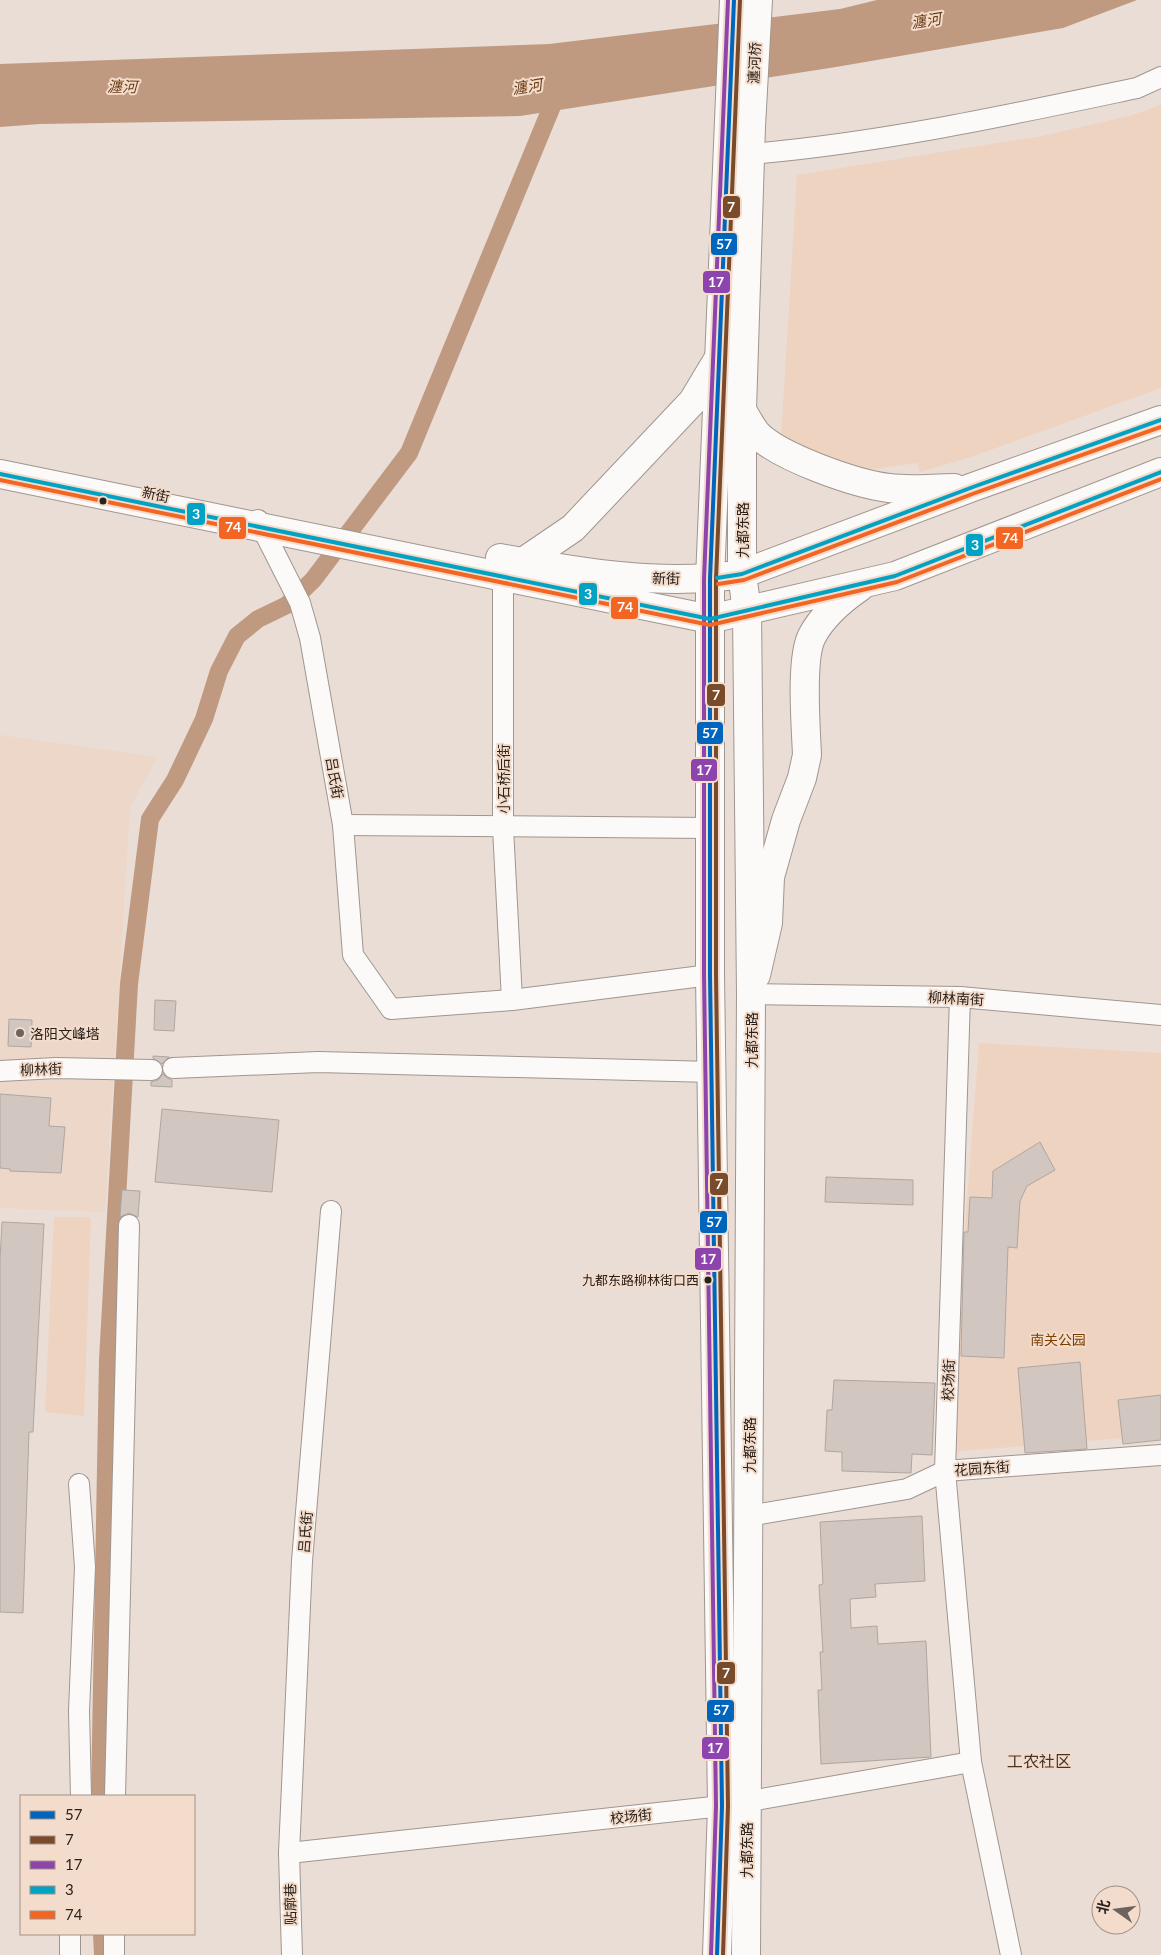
<svg xmlns="http://www.w3.org/2000/svg" width="1161" height="1955" font-family="Lato,'Noto Sans SC',sans-serif">
	<rect width="100%" height="100%" fill="#eaddd5"/>
	<polygon fill="#edd7c8" points="0,735 157,757 130,808 105,1212 0,1208"/>
	<g fill="#eed3c1">
		<polygon points="1161,105 1161,388 971,457 920,472 917,463 853,472 781,439 797,175 1042,136 1129,116"/>
		<polygon points="979,1043 1161,1053 1161,1435 948,1452"/>
		<polygon points="54,1217 91,1217 84,1416 45,1412"/>
	</g>
	<polygon fill="#bf9a80" points="877,0 1137,0 1063,28 836,67 520,116 40,124 0,127 0,64 549,44 840,9"/>
	<g fill="none" stroke-linecap="round" stroke-linejoin="round">
		<g stroke="#bf9a80" stroke-width="18">
			<polyline points="100,1796 108,1360 129,984 150,819 175,780 204,719 219,671 237,636 258,619 287,605 313,580 409,453 559,89"/>
			<polyline points="102,1934 103,1955"/>
		</g>
	</g>
	<g fill="#d1c7c0" stroke="#b0a6a0">
		<polygon points="155,1000 176,1001 174,1031 154,1030"/>
		<polygon points="9,1019 32,1020 31,1047 8,1046"/>
		<polygon points="153,1056 169,1057 162,1064 153,1058"/>
		<polygon points="163,1074 167,1078 172,1080 172,1087 151,1086 151,1082 158,1080"/>
		<polygon points="0,1094 51,1098 49,1126 65,1127 61,1173 10,1171 10,1169 0,1168"/>
		<polygon points="162,1109 279,1120 272,1192 155,1182"/>
		<polygon points="1040,1142 1055,1170 1027,1186 1020,1201 1017,1248 1008,1247 1004,1358 961,1356 964,1232 968,1232 970,1197 992,1198 993,1171"/>
		<polygon points="826,1177 913,1180 913,1205 825,1202"/>
		<polygon points="122,1190 140,1191 138,1217 129,1213 120,1217"/>
		<polygon points="2,1222 44,1224 33,1432 29,1432 23,1613 0,1612 0,1260"/>
		<polygon points="1080,1362 1087,1449 1025,1453 1018,1368"/>
		<polygon points="834,1380 935,1383 932,1455 912,1454 911,1473 842,1471 842,1452 825,1451 827,1410 832,1410"/>
		<polygon points="1161,1395 1161,1440 1123,1444 1118,1400"/>
		<polygon points="922,1516 925,1581 875,1584 876,1597 850,1599 851,1628 877,1626 878,1644 926,1641 931,1757 821,1764 818,1690 822,1690 820,1652 823,1652 819,1585 823,1584 820,1522"/>
	</g>
	<g fill="none" stroke-linecap="round" stroke-linejoin="round">
		<defs>
			<g id="street">
				<path d="M750 154C881 143 1009 115 1137 88L1161 77"/>
				<polyline points="258,520 300,603 310,638 343,825 353,955 391,1009 512,1000 710,975"/>
				<polyline points="503,565 503,828 512,1000"/>
				<polyline points="343,825 710,828"/>
				<polyline points="751,994 960,997 1161,1015"/>
				<polyline points="960,997 945,1471 971,1762 1011,1955"/>
				<polyline points="173,1068 318,1062 712,1072"/>
				<polyline points="0,1071 56,1068 152,1070"/>
				<polyline points="79,1484 85,1567 79,1711 81,1796"/>
				<polyline points="748,1516 907,1489 945,1471 1161,1455"/>
				<polyline points="115,1796 129,1225"/>
				<polyline points="289,1853 722,1806 971,1762"/>
				<polyline points="70,1934 70,1955"/>
				<polyline points="114,1934 114,1955"/>
				<polyline points="292,1955 289,1853 302,1561 331,1211"/>
			</g>
			<g id="primary">
				<path d="M742 410C746 417 751 426 756 433 778 457 856 484 889 488 910 491 933 488 954 488"/>
				<polyline points="0,474 710,619 895,576 1161,472"/>
				<path d="M500 558C579 572 662 587 742 574L973 487 1161 420"/>
				<polyline points="523,562 573,528 693,401 720,356"/>
				<path d="M756 975 768 923 770 877 786 820 802 778 807 755C806 729 800 658 812 636 823 615 841 600 860 587"/>
			</g>
			<g id="highway">
				<polyline points="717,1955 722,1806 710,975 710,579 734,0"/>
				<polyline points="746,1955 751,994 747,611 742,574 742,410 751,126 758,0"/>
			</g>
		</defs>
		<use href="#street" stroke="#9f968f" stroke-width="22"/>
		<use href="#primary" stroke="#9f968f" stroke-width="30"/>
		<use href="#highway" stroke="#9f968f" stroke-width="30"/>
		<use href="#street" stroke="#fcfaf9" stroke-width="20"/>
		<use href="#primary" stroke="#fcfaf9" stroke-width="28"/>
		<use href="#highway" stroke="#fcfaf9" stroke-width="28"/>
		<defs>
			<polyline id="bus-1" points="717,1955 722,1806 710,975 710,579 734,0"/>
			<polyline id="bus-2" points="723,1955 728,1806 716,975 716,579 740,0"/>
			<polyline id="bus-3" points="711,1955 716,1806 704,975 704,579 728,0"/>
			<g id="bus-4">
				<polyline points="0,474 710,619 895,576 1161,472"/>
				<polyline points="717,578 742,574 973,487 1161,420"/>
			</g>
			<g id="bus-5">
				<polyline points="0,480 710,625 897,582 1161,479"/>
				<polyline points="718,584 744,580 975,493 1161,427"/>
			</g>
		</defs>
		<use href="#bus-1" stroke="#f3dccc" stroke-width="8"/>
		<use href="#bus-2" stroke="#f3dccc" stroke-width="8"/>
		<use href="#bus-3" stroke="#f3dccc" stroke-width="8"/>
		<use href="#bus-4" stroke="#f3dccc" stroke-width="8"/>
		<use href="#bus-5" stroke="#f3dccc" stroke-width="8"/>
		<use href="#bus-1" stroke="#0065bd" stroke-width="4"/>
		<use href="#bus-2" stroke="#7a4b2a" stroke-width="4"/>
		<use href="#bus-3" stroke="#8e44ad" stroke-width="4"/>
		<use href="#bus-4" stroke="#02a2c5" stroke-width="4"/>
		<use href="#bus-5" stroke="#f26522" stroke-width="4"/>
	</g>
	<g fill="#29211b" stroke="#f3dccc" stroke-width="2">
		<circle cx="103" cy="501" r="4.5"/>
		<circle cx="708" cy="1280" r="4.5"/>
	</g>
	<circle fill="#6d635c" stroke="#f3dccc" stroke-width="2" cx="20" cy="1033" r="5"/>
	<g text-anchor="middle" dominant-baseline="central" stroke-width="4" stroke-linejoin="round" paint-order="stroke">
		<g font-size="13" fill="#29211b" stroke="#f3dccc" text-anchor="end">
			<text x="699" y="1280">九都东路柳林街口西</text>
		</g>
		<g font-size="14" fill="#29211b" stroke="#f3dccc">
			<text transform="translate(754 63) rotate(-87)">瀍河桥</text>
			<text transform="translate(156 494) rotate(12)">新街</text>
			<text transform="translate(742 530) rotate(-90)">九都东路</text>
			<text transform="translate(666 578) rotate(1)">新街</text>
			<text transform="translate(335 778) rotate(80)">吕氏街</text>
			<text transform="translate(503 779) rotate(-90)">小石桥后街</text>
			<text transform="translate(956 998) rotate(3)">柳林南街</text>
			<text transform="translate(751 1040) rotate(-90)">九都东路</text>
			<text transform="translate(41 1069) rotate(-2)">柳林街</text>
			<text transform="translate(948 1380) rotate(-88)">校场街</text>
			<text transform="translate(749 1445) rotate(-90)">九都东路</text>
			<text transform="translate(982 1468) rotate(-4)">花园东街</text>
			<text transform="translate(305 1532) rotate(-85)">吕氏街</text>
			<text transform="translate(631 1816) rotate(-6)">校场街</text>
			<text transform="translate(746 1850) rotate(-90)">九都东路</text>
			<text transform="translate(290 1904) rotate(-91)">贴廓巷</text>
		</g>
		<g font-size="14" fill="#29211b" stroke="#f3dccc" text-anchor="start">
			<text x="30" y="1033">洛阳文峰塔</text>
		</g>
		<g font-size="14" fill="#7c3f00" stroke="#f3dccc">
			<text x="1058" y="1339">南关公园</text>
		</g>
		<g font-size="15" font-style="italic" fill="#693a10" stroke="#f3dccc">
			<text transform="translate(926 20) rotate(-9)">瀍河</text>
			<text transform="translate(122 86) rotate(1)">瀍河</text>
			<text transform="translate(527 86) rotate(-9)">瀍河</text>
		</g>
		<g font-size="16" fill="#463427" stroke="#f3dccc">
			<text x="1039" y="1760">工农社区</text>
		</g>
	</g>
	<g stroke="#f3dccc" stroke-width="2">
		<rect x="722" y="195" width="19" height="24" rx="5" fill="#7a4b2a"/>
		<rect x="710" y="232" width="28" height="24" rx="5" fill="#0065bd"/>
		<rect x="702" y="270" width="29" height="24" rx="5" fill="#8e44ad"/>
		<rect x="186" y="502" width="20" height="24" rx="5" fill="#02a2c5"/>
		<rect x="218" y="516" width="29" height="24" rx="5" fill="#f26522"/>
		<rect x="995" y="526" width="29" height="24" rx="5" fill="#f26522"/>
		<rect x="965" y="533" width="19" height="24" rx="5" fill="#02a2c5"/>
		<rect x="578" y="582" width="20" height="24" rx="5" fill="#02a2c5"/>
		<rect x="610" y="596" width="29" height="24" rx="5" fill="#f26522"/>
		<rect x="706" y="683" width="20" height="24" rx="5" fill="#7a4b2a"/>
		<rect x="696" y="721" width="28" height="24" rx="5" fill="#0065bd"/>
		<rect x="690" y="758" width="28" height="24" rx="5" fill="#8e44ad"/>
		<rect x="709" y="1172" width="20" height="24" rx="5" fill="#7a4b2a"/>
		<rect x="699" y="1210" width="29" height="24" rx="5" fill="#0065bd"/>
		<rect x="694" y="1247" width="28" height="24" rx="5" fill="#8e44ad"/>
		<rect x="716" y="1661" width="20" height="24" rx="5" fill="#7a4b2a"/>
		<rect x="706" y="1699" width="29" height="24" rx="5" fill="#0065bd"/>
		<rect x="701" y="1736" width="29" height="24" rx="5" fill="#8e44ad"/>
	</g>
	<g font-size="14" text-anchor="middle" font-weight="bold" fill="#fff">
		<text x="731" y="212">7</text>
		<text x="724" y="249">57</text>
		<text x="716" y="287">17</text>
		<text x="196" y="519">3</text>
		<text x="233" y="532">74</text>
		<text x="1010" y="543">74</text>
		<text x="975" y="550">3</text>
		<text x="588" y="599">3</text>
		<text x="625" y="612">74</text>
		<text x="716" y="700">7</text>
		<text x="710" y="738">57</text>
		<text x="704" y="775">17</text>
		<text x="719" y="1189">7</text>
		<text x="714" y="1227">57</text>
		<text x="708" y="1264">17</text>
		<text x="726" y="1678">7</text>
		<text x="721" y="1715">57</text>
		<text x="715" y="1753">17</text>
	</g>
	<rect x="20" y="1795" width="175" height="140" fill="#f3dccc" stroke="#a29185"/>
	<rect x="30" y="1811" width="25" height="8" fill="#0065bd" stroke="#a29185"/>
	<text x="65" y="1820" font-size="15" fill="#29211b">57</text>
	<rect x="30" y="1836" width="25" height="8" fill="#7a4b2a" stroke="#a29185"/>
	<text x="65" y="1845" font-size="15" fill="#29211b">7</text>
	<rect x="30" y="1861" width="25" height="8" fill="#8e44ad" stroke="#a29185"/>
	<text x="65" y="1870" font-size="15" fill="#29211b">17</text>
	<rect x="30" y="1886" width="25" height="8" fill="#02a2c5" stroke="#a29185"/>
	<text x="65" y="1895" font-size="15" fill="#29211b">3</text>
	<rect x="30" y="1911" width="25" height="8" fill="#f26522" stroke="#a29185"/>
	<text x="65" y="1920" font-size="15" fill="#29211b">74</text>
	<g transform="translate(1116 1910) rotate(284)"><circle r="24" fill="#f3dccc" stroke="#a29185"/>
	<path d="M0-4L9 19L0 12L-9 19Z" fill="#6d635c"/>
	<text y="-8" font-size="14" font-weight="bold" text-anchor="middle" fill="#29211b">北</text>
	</g>
</svg>
